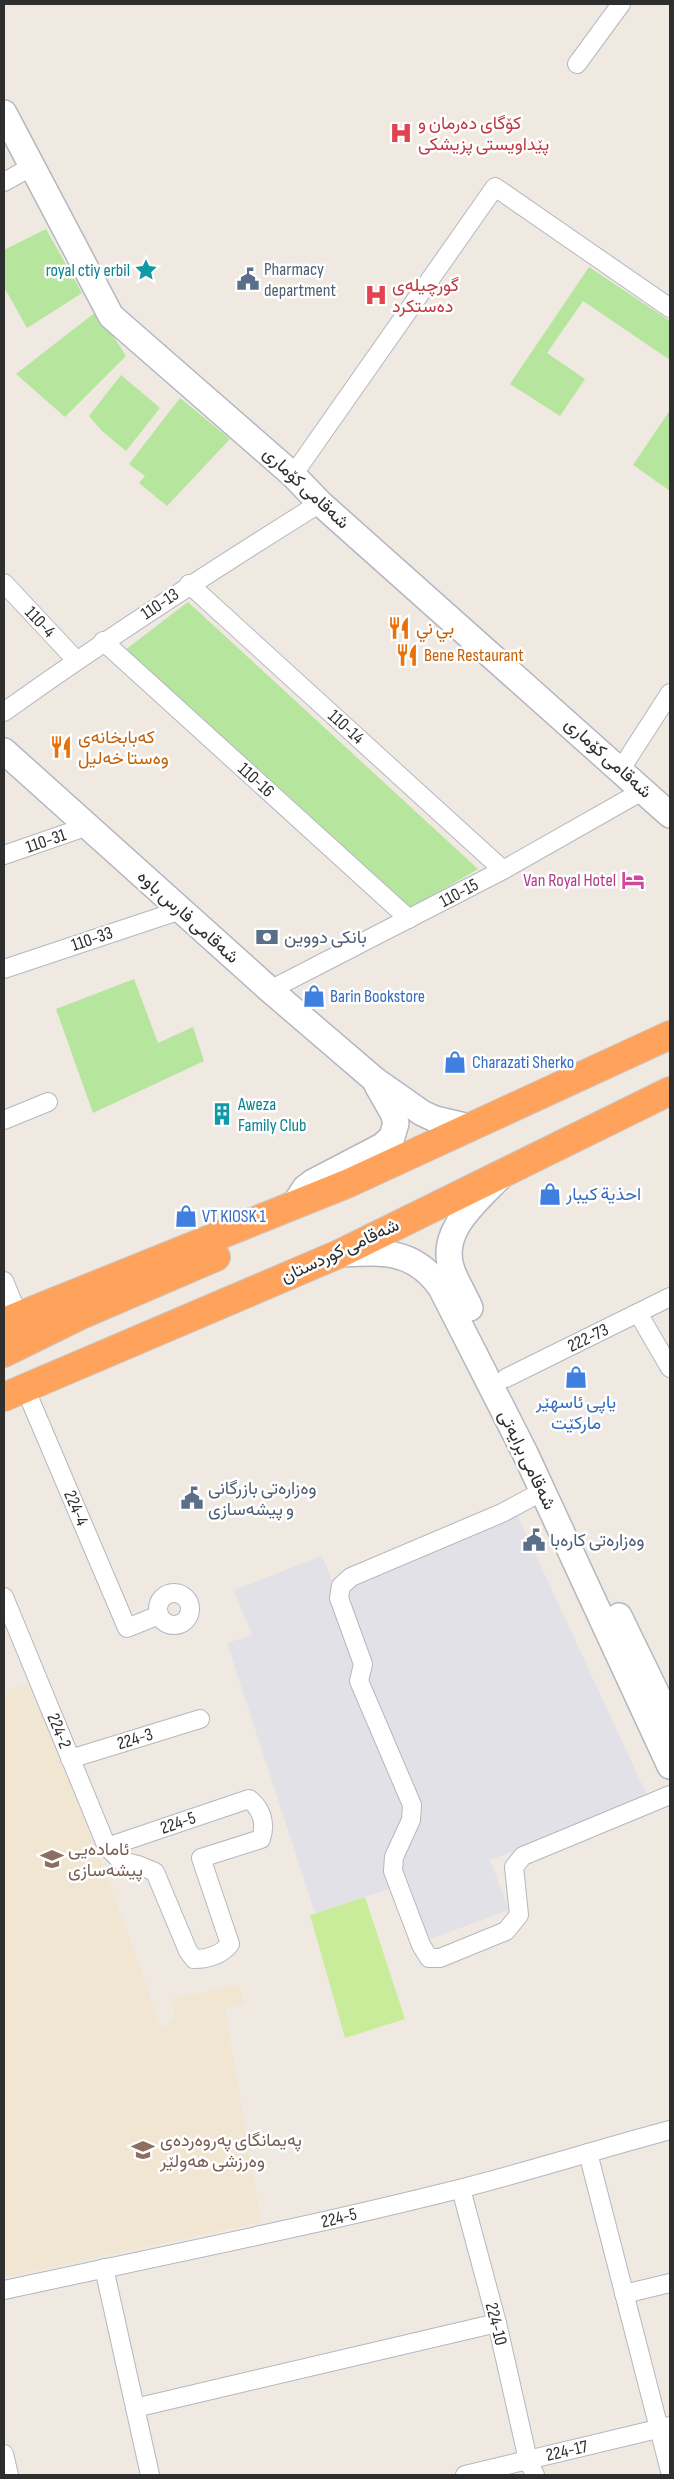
<svg xmlns="http://www.w3.org/2000/svg" width="674" height="2479" font-family="'Sofia Sans Condensed',Vazirmatn,sans-serif">
	<rect width="100%" height="100%" fill="#efe9e1"/>
	<polygon fill="#e3e1e8" points="515,1510 650,1802 490,1860 509,1910 425,1941 404,1884 315,1913 227,1643 252,1635 234,1590 322,1556 334,1584"/>
	<polygon fill="#f0e6d1" points="32,1682 123,1920 161,2027 168,2024 175,2016 172,1998 239,1985 245,2004 225,2009 261,2222 4,2277 4,1692"/>
	<g fill="#b6e59e">
		<polygon points="46,229 82,293 27,328 4,287 4,250"/>
		<polygon points="589,267 670,321 670,360 583,301 547,353 585,379 560,416 510,384"/>
		<polygon points="97,311 126,356 65,417 16,374"/>
		<polygon points="121,375 160,408 126,451 102,431 89,416"/>
		<polygon points="180,398 230,439 167,506 139,483 145,476 129,464"/>
		<polygon points="670,410 670,491 633,465"/>
		<polygon points="188,602 478,869 410,909 125,650"/>
		<polygon points="134,979 158,1043 193,1027 204,1061 93,1113 56,1009"/>
	</g>
	<polygon fill="#c9ec9a" points="365,1897 405,2019 345,2038 310,1915"/>
	<g fill="none" stroke-linecap="round" stroke-linejoin="round">
		<defs>
			<g id="street">
				<polyline points="577,64 621,4"/>
				<polyline points="4,182 31,167"/>
				<polyline points="293,475 495,187 670,308"/>
				<polyline points="4,583 76,660"/>
				<polyline points="189,584 503,870"/>
				<polyline points="103,641 409,919"/>
				<path d="M4 712C107 638 213 570 320 503"/>
				<polyline points="621,769 670,693"/>
				<polyline points="4,855 88,826"/>
				<polyline points="4,969 181,910"/>
				<polyline points="270,990 503,870 644,790"/>
				<polyline points="4,1120 48,1102"/>
				<polyline points="4,1281 18,1315"/>
				<polyline points="638,1313 670,1368"/>
				<polyline points="506,1378 670,1297"/>
				<polyline points="25,1388 127,1628 159,1615"/>
				<polyline points="543,1491 502,1513 351,1577 341,1586 339,1598 363,1664 359,1681 412,1805 411,1820 394,1857 393,1871 421,1945 429,1958 440,1958 506,1931 519,1915 514,1867 523,1856 670,1795"/>
				<circle cx="174" cy="1609" r="16"/>
				<path d="M4 1597 107 1847 121 1861 138 1865 155 1872 188 1951 194 1959C208 1959 221 1955 230 1944L201 1858 261 1839C266 1824 262 1809 249 1799L107 1847"/>
				<polyline points="70,1759 200,1719"/>
				<polyline points="588,2153 670,2471"/>
				<polyline points="461,2189 497,2323 528,2460 535,2475"/>
				<polyline points="104,2268 150,2475"/>
				<path d="M4 2290C156 2257 308 2227 459 2189 530 2171 599 2149 670 2130"/>
				<polyline points="624,2294 670,2283"/>
				<polyline points="135,2408 497,2323"/>
				<polyline points="4,2454 9,2475"/>
				<polyline points="465,2475 670,2426"/>
			</g>
			<g id="secondary">
				<polyline points="4,113 111,316 293,475 320,503 670,815"/>
				<polyline points="4,751 270,990 375,1080 422,1113 435,1119 469,1127"/>
				<polyline points="294,1205 305,1188 313,1182 382,1146 392,1137 396,1123 393,1113 377,1085"/>
				<path d="M339 1254C383 1252 414 1249 441 1288L525 1453 670 1766"/>
				<path d="M470 1308C465 1296 458 1285 453 1273 436 1233 476 1202 501 1176"/>
				<polyline points="619,1616 670,1721"/>
			</g>
			<g id="highway">
				<polyline points="4,1322 349,1183 670,1035"/>
				<polyline points="4,1353 79,1316 216,1257"/>
				<polyline points="4,1397 339,1254 670,1091"/>
			</g>
		</defs>
		<use href="#street" stroke="#b4b7c1" stroke-width="20"/>
		<use href="#secondary" stroke="#b4b7c1" stroke-width="28"/>
		<use href="#highway" stroke="#c9c9c9" stroke-width="30"/>
		<use href="#street" stroke="#fff" stroke-width="18"/>
		<use href="#secondary" stroke="#fff" stroke-width="25"/>
		<use href="#highway" stroke="#ffa35c" stroke-width="28"/>
	</g>
	<defs>
		<symbol id="hospital-bare" viewBox="-9 -9 18 18"><path d="M-5-5h3v3.5h4V-5h3V5h-3V1.5h-4V5h-3Z" fill="#e0444e" stroke="#fff" stroke-width="2.5" paint-order="stroke"/></symbol>
		<symbol id="sight-bare" viewBox="-9 -9 18 18"><path d="M0-6L1.8-2.2L6-1.7L2.9 1.2L3.7 5.4L0 3.3L-3.7 5.4L-2.9 1.2L-6-1.7L-1.8-2.2Z" fill="#0f9aa8" stroke="#fff" stroke-width="2.5" paint-order="stroke"/></symbol>
		<symbol id="civic-bare" viewBox="-9 -9 18 18"><path d="M-.6-6.5H3V-4.5H.6V-3L4-1V1h2V6H-6V1h2V-1L-.6-3ZM-1.2 2.5V6h2.4V2.5Z" fill="#5c6f8a" stroke="#fff" stroke-width="2.5" paint-order="stroke"/></symbol>
		<symbol id="restaurant-bare" viewBox="-9 -9 18 18"><path d="M-5-6h1v4h1v-4h1v4h1v-4h1v5L-1.5 .5V6h-2V.5L-5-1ZM5-6V6H3V1.5H1.5Q1.5-4 5-6Z" fill="#e8710a" stroke="#fff" stroke-width="2.5" paint-order="stroke"/></symbol>
		<symbol id="hotel-bare" viewBox="-9 -9 18 18"><path d="M-6-4.5h1.5V1H6V5H4.5V3h-9V5H-6ZM-4 0a1.8 1.8 0 1 1 3.6 0ZM.5 0V-2.5h3Q6-2.5 6 0Z" fill="#d1479c" stroke="#fff" stroke-width="2.5" paint-order="stroke"/></symbol>
		<symbol id="bank-bare" viewBox="-9 -9 18 18"><path d="M-6-4H6V4H-6ZM0-2.3a2.3 2.3 0 1 0 0 4.6a2.3 2.3 0 1 0 0-4.6Z" fill="#5c6f8a" stroke="#fff" stroke-width="2.5" paint-order="stroke"/></symbol>
		<symbol id="shop-bare" viewBox="-9 -9 18 18"><path d="M-5-2.5h2.3a2.7 3.5 0 0 1 5.4 0H5L5.5 6h-11ZM-1.5-2.5h3a1.5 2.3 0 0 0-3 0Z" fill="#3f7fe0" stroke="#fff" stroke-width="2.5" paint-order="stroke"/></symbol>
		<symbol id="building-bare" viewBox="-9 -9 18 18"><path d="M-4-6H4V6H1V3H-1V6H-4ZM-2.5-4.3h1.7v1.8h-1.7ZM.8-4.3h1.7v1.8H.8ZM-2.5-1h1.7V.8h-1.7ZM.8-1h1.7V.8H.8Z" fill="#0f9aa8" stroke="#fff" stroke-width="2.5" paint-order="stroke"/></symbol>
		<symbol id="school-bare" viewBox="-9 -9 18 18"><path d="M0-5L7-2L0 1L-7-2ZM-4 1L0 2.5L4 1V4Q0 6-4 4Z" fill="#8d6e63" stroke="#fff" stroke-width="2.5" paint-order="stroke"/></symbol>
		<symbol id="university-bare" viewBox="-9 -9 18 18"><path d="M0-5L7-2L0 1L-7-2ZM-4 1L0 2.5L4 1V4Q0 6-4 4Z" fill="#8d6e63" stroke="#fff" stroke-width="2.5" paint-order="stroke"/></symbol>
	</defs>
	<g fill-rule="evenodd">
		<use href="#hospital-bare" x="385" y="117" width="32" height="32"/>
		<use href="#sight-bare" x="130" y="254" width="32" height="32"/>
		<use href="#civic-bare" x="232" y="263" width="32" height="32"/>
		<use href="#hospital-bare" x="360" y="279" width="32" height="32"/>
		<use href="#restaurant-bare" x="383" y="612" width="32" height="32"/>
		<use href="#restaurant-bare" x="391" y="639" width="32" height="32"/>
		<use href="#restaurant-bare" x="45" y="731" width="32" height="32"/>
		<use href="#hotel-bare" x="617" y="864" width="32" height="32"/>
		<use href="#bank-bare" x="251" y="921" width="32" height="32"/>
		<use href="#shop-bare" x="298" y="980" width="32" height="32"/>
		<use href="#shop-bare" x="439" y="1046" width="32" height="32"/>
		<use href="#building-bare" x="206" y="1098" width="32" height="32"/>
		<use href="#shop-bare" x="534" y="1178" width="32" height="32"/>
		<use href="#shop-bare" x="170" y="1200" width="32" height="32"/>
		<use href="#shop-bare" x="560" y="1361" width="32" height="32"/>
		<use href="#civic-bare" x="176" y="1482" width="32" height="32"/>
		<use href="#civic-bare" x="518" y="1524" width="32" height="32"/>
		<use href="#school-bare" x="36" y="1843" width="32" height="32"/>
		<use href="#university-bare" x="127" y="2134" width="32" height="32"/>
	</g>
	<g text-anchor="middle" dominant-baseline="central" stroke-width="5" stroke-linejoin="round" paint-order="stroke">
		<g font-size="18" fill="#be3a42" stroke="#fff" text-anchor="start">
			<text x="418" y="123">کۆگای دەرمان و<tspan x="418" dy="21">پێداویستی پزیشکی</tspan></text>
			<text x="392" y="285">گورچیله‌ی<tspan x="392" dy="21">ده‌ستكرد</tspan></text>
		</g>
		<g font-size="18" fill="#4e5e75" stroke="#fff" text-anchor="start">
			<text x="264" y="269">Pharmacy<tspan x="264" dy="21">department</tspan></text>
			<text x="284" y="937">بانکی دووین</text>
			<text x="208" y="1488">وەزارەتی بازرگانی<tspan x="208" dy="21">و پیشەسازی</tspan></text>
			<text x="550" y="1540">وەزارەتی کارەبا</text>
		</g>
		<g font-size="18" fill="#0d838f" stroke="#fff" text-anchor="end">
			<text x="130" y="270">royal ctiy erbil</text>
			<text x="238" y="1104" text-anchor="start">Aweza<tspan x="238" dy="21">Family Club</tspan></text>
		</g>
		<g font-size="18" fill="#2e2e2e" stroke="#fff">
			<text transform="translate(306 488) rotate(43)">شەقامی کۆماری</text>
			<text transform="translate(160 604) rotate(-34)">110-13</text>
			<text transform="translate(40 622) rotate(47)">110-4</text>
			<text transform="translate(346 727) rotate(42)">110-14</text>
			<text transform="translate(608 758) rotate(42)">شەقامی کۆماری</text>
			<text transform="translate(256 780) rotate(42)">110-16</text>
			<text transform="translate(46 841) rotate(-19)">110-31</text>
			<text transform="translate(459 893) rotate(-28)">110-15</text>
			<text transform="translate(188 917) rotate(42)">شەقامی فارس باوە</text>
			<text transform="translate(92 939) rotate(-19)">110-33</text>
			<text transform="translate(340 1251) rotate(-25)">شەقامی کوردستان</text>
			<text transform="translate(588 1338) rotate(-26)">222-73</text>
			<text transform="translate(527 1460) rotate(64)">شەقامی برایەتی</text>
			<text transform="translate(76 1508) rotate(67)">224-4</text>
			<text transform="translate(59 1731) rotate(68)">224-2</text>
			<text transform="translate(135 1739) rotate(-17)">224-3</text>
			<text transform="translate(178 1823) rotate(-19)">224-5</text>
			<text transform="translate(339 2218) rotate(-14)">224-5</text>
			<text transform="translate(496 2324) rotate(76)">224-10</text>
			<text transform="translate(567 2451) rotate(-13)">224-17</text>
		</g>
		<g font-size="18" fill="#c56008" stroke="#fff" text-anchor="start">
			<text x="416" y="628">بي ني</text>
			<text x="424" y="655">Bene Restaurant</text>
			<text x="78" y="737">کەبابخانەی<tspan x="78" dy="21">وەستا خەلیل</tspan></text>
		</g>
		<g font-size="18" fill="#b23c85" stroke="#fff" text-anchor="end">
			<text x="616" y="880">Van Royal Hotel</text>
		</g>
		<g font-size="18" fill="#366cbe" stroke="#fff" text-anchor="start">
			<text x="330" y="996">Barin Bookstore</text>
			<text x="472" y="1062">Charazati Sherko</text>
			<text x="566" y="1194">احذية كيبار</text>
			<text x="202" y="1216">VT KIOSK 1</text>
			<text x="576" y="1402" text-anchor="middle">ياپی ئاسهێر<tspan x="576" dy="21">مارکێت</tspan></text>
		</g>
		<g font-size="18" fill="#785e54" stroke="#fff" text-anchor="start">
			<text x="68" y="1849">ئامادەیی<tspan x="68" dy="21">پیشەسازی</tspan></text>
			<text x="160" y="2140">پەیمانگای پەروەردەی<tspan x="160" dy="21">وەرزشی هەولێر</tspan></text>
		</g>
	</g>
	<rect width="674" height="2479" fill="none" stroke="#2e2e2e" stroke-width="10"/>
</svg>
